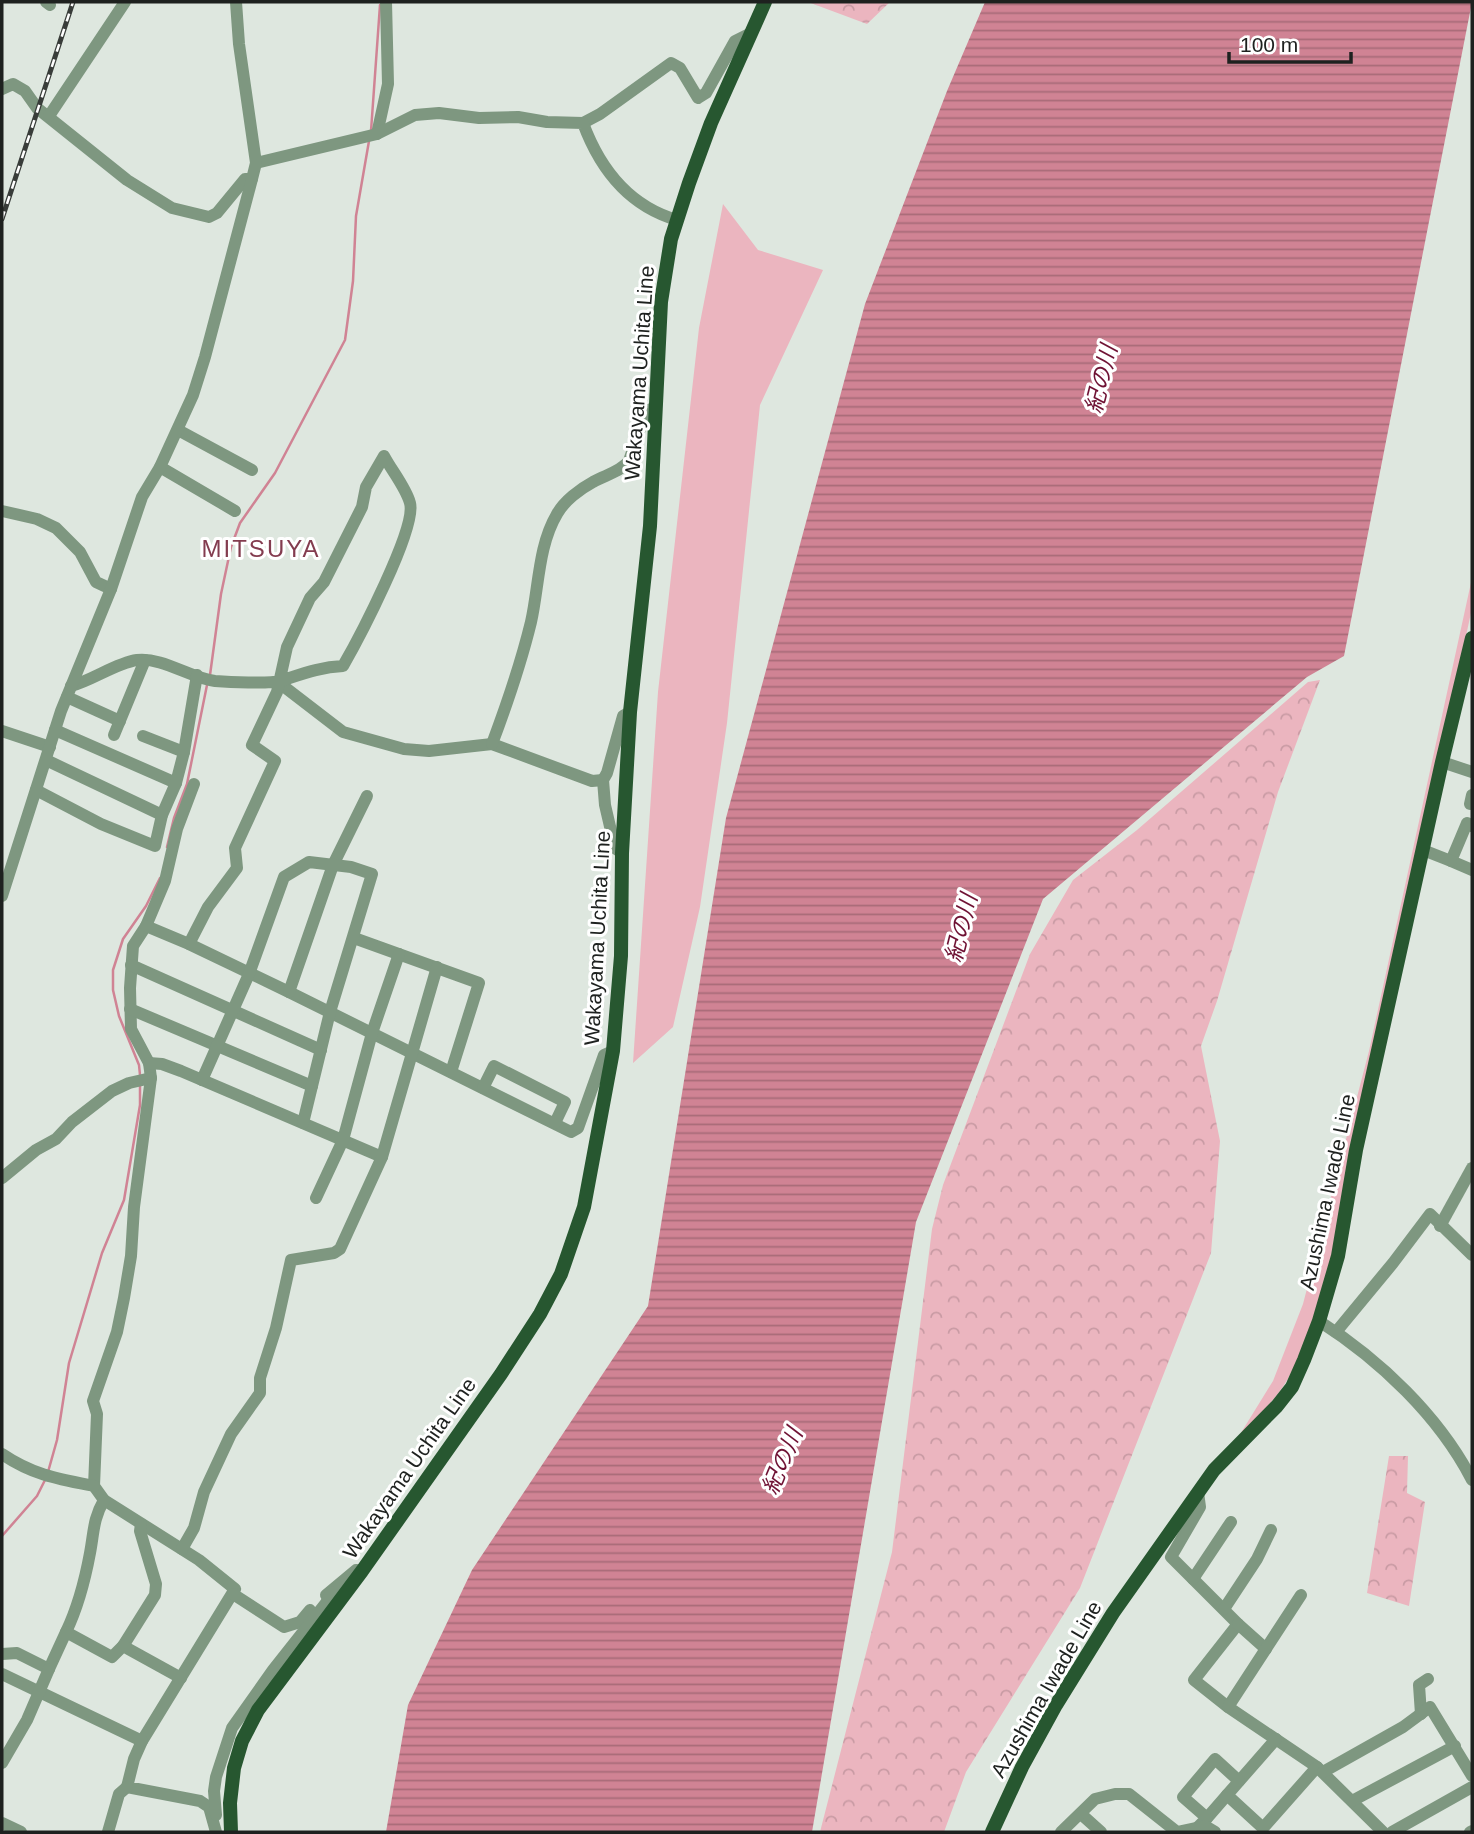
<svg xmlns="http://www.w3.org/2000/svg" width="1474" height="1834" font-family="Helvetica,'Noto Sans JP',sans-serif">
	<defs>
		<pattern id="forest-crowns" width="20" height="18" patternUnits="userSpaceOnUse" patternTransform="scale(1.75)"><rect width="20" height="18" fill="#ebb5bf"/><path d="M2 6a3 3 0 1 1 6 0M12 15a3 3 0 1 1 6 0" fill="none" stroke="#c99ba4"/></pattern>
		<pattern id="water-rules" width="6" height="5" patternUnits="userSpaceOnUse" patternTransform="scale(1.75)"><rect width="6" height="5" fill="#d08394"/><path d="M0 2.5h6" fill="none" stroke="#a86b78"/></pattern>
	</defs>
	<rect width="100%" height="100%" fill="#dee7df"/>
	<g fill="#ebb5bf">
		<polygon points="723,204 758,250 823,270 760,405 727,723 700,907 673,1027 633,1063 658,692 699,328"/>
		<path d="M1472 578V608L1332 1259C1318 1299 1304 1359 1280 1391 1268 1407 1253 1421 1239 1436L1273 1381 1303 1304 1369 1051Z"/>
	</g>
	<g fill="url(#forest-crowns)">
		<polygon points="808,2 890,2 867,24"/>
		<polygon points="1320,680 1278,792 1217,1001 1201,1046 1220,1141 1211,1253 1080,1588 966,1772 944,1832 820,1832 892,1552 932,1229 943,1185 1030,954 1073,880 1137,830 1308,682"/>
		<polygon points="1389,1456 1408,1456 1407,1493 1425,1502 1409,1606 1367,1593"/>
	</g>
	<polygon fill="url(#water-rules)" points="985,2 1472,2 1344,656 1307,677 1043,899 916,1222 812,1832 386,1832 408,1705 472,1570 648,1306 726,818 865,304 947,91"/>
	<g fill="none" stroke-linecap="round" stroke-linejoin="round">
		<g stroke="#d08394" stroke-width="2.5">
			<polyline points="371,131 380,5"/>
			<polyline points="210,675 221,594 231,547 240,523 275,473 345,340 353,281 356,216 369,141"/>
			<polyline points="167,847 174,818 187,784 207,685"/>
			<polyline points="140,1075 139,1065 119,1016 113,990 113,970 123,939 146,906 160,878"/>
			<polyline points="48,1472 57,1440 69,1363 102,1253 124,1200 140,1105 140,1085"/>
			<polyline points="2,1536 37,1496 46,1478"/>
		</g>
		<g stroke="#7e9780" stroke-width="12">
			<polyline points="46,2 50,5"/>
			<polyline points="2,89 13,84 25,91 37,108 127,180 172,208 209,217 217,213 245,179 252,179"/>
			<polyline points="49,116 125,2"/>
			<polyline points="583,123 600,114 671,63 680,68 698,98 706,93 735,41 751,33"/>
			<polyline points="377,134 388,84 386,2"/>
			<path d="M256 163 377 134 415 115 439 113 479 118 518 117 547 122 583 123C600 169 629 206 677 220"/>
			<polyline points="178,430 252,470"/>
			<polyline points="160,467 235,511"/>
			<polyline points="2,511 37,519 56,528 80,552 96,582 111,589"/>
			<polyline points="278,682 343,732 404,749 429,751 492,744 592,781 603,780"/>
			<path d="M71 686C93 680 116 663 137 660 163 657 190 678 215 681 228 682 269 684 280 681 302 674 320 667 343 666 358 640 417 528 410 503 406 488 392 471 384 456L366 487 362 507 324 582 310 598 287 647 277 692 252 745 275 761 235 848 237 868 208 907 189 944"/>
			<polyline points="67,697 120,721"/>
			<polyline points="55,730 176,783"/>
			<polyline points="2,731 50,747"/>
			<polyline points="114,735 145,660"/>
			<polyline points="143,736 184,752"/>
			<path d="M492 744C507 704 521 663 531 622 539 587 538 546 557 514 564 501 580 489 593 482 605 475 620 472 629 461L646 411 656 407"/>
			<polyline points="46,760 162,815"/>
			<polyline points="1442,762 1472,772"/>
			<polyline points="194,784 177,829 165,881 146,926 133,946 130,988 131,1029 149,1063 151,1078 134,1207 131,1256 124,1298 117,1332 93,1401 97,1414 94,1486 104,1500 199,1560 235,1589 142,1741 134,1759 127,1787 200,1801 209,1807 216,1832"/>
			<polyline points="36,790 101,824 155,846 162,815 176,783 184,752 197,675"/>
			<polyline points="1470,804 1472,795"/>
			<polyline points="1472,826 1467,823 1451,861 1472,870"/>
			<polyline points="1423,850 1451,861"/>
			<polyline points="622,853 615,848 605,805 603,780 607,773 623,716 630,712"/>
			<polyline points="2,896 61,711 111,589 142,497 160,467 193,395 205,357 252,179 256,163 239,44 236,2"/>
			<polyline points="146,926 189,944 289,992 571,1132 578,1128 604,1055 613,1051"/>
			<polyline points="354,938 479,983 451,1072"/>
			<polyline points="131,965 321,1050"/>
			<polyline points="289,992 333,865 367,796"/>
			<polyline points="130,1009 312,1086"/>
			<polyline points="149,1063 162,1064 181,1071 382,1157"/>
			<polyline points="202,1080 249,974 284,877 309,862 351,867 372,874 330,1012 303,1123"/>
			<polyline points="483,1088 494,1066 565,1102 555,1123"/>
			<polyline points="2,1178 36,1150 56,1139 72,1122 112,1091 129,1083 151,1078"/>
			<polyline points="316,1198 343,1140 372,1033 399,954"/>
			<polyline points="1440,1226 1472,1168"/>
			<path d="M1319 1321C1380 1360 1439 1416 1472 1480"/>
			<polyline points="1336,1332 1393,1263 1430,1214 1472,1255"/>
			<path d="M2 1454C33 1475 58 1479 94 1486"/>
			<polyline points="1198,1492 1200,1507 1171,1557 1238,1624 1194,1680 1228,1707 1317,1767 1383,1832"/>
			<polyline points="182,1549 194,1528 204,1492 231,1434 260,1393 260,1378 276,1328 291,1260 334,1253 340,1249 382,1157 437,967"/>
			<polyline points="1193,1579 1231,1522"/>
			<polyline points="233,1594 284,1627 300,1622 310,1610"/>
			<polyline points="326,1595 356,1570 362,1571"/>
			<polyline points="1224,1609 1257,1559 1271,1530"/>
			<polyline points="1238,1624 1266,1649"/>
			<path d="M66 1632C78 1607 85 1580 90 1553 94 1532 93 1519 104 1500"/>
			<polyline points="123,1646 155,1595 156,1584 140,1531 141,1524"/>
			<polyline points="2,1654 17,1653 49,1669 66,1632 112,1657 123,1646 181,1678"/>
			<polyline points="2,1674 142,1741"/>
			<polyline points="1228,1707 1301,1595"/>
			<polyline points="1421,1714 1419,1685 1428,1679"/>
			<polyline points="1276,1739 1227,1795 1263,1828 1317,1767"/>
			<polyline points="2,1763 27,1720 49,1669"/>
			<polyline points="1323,1772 1403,1727 1430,1707 1472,1776"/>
			<polyline points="1352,1801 1455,1746"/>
			<polyline points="1081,1814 1101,1832"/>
			<polyline points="216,1815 214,1791 216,1777 232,1728 273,1670 326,1603 331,1592"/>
			<polyline points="1207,1818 1227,1795"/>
			<polyline points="2,1823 21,1832"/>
			<polyline points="1198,1827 1207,1818 1183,1797 1215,1759 1239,1781"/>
			<polyline points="108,1832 119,1794 127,1787"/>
			<polyline points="1061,1832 1095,1799 1115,1794 1129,1794 1177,1832 1205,1826 1215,1832"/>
			<polyline points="1392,1832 1472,1787"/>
			<polyline points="1470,1832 1472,1831"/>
		</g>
		<g stroke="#275730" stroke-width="14">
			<polyline points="231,1832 230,1803 234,1768 242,1741 258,1710 362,1571 501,1374 540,1314 561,1274 584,1207 613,1051 621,956 622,853 630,712 650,526 661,302 671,239 689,183 711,123 765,2"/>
			<polyline points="992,1832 1022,1767 1056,1705 1113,1613 1214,1470 1277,1406 1292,1387 1304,1360 1319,1321 1338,1256 1356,1150 1442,762 1472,638"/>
		</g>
		<defs>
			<polyline id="rail" points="2,219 73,2"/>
		</defs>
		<use href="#rail" stroke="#383c39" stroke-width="5"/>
		<use href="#rail" stroke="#fff" stroke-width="2.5" stroke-dasharray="8" stroke-linecap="butt"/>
	</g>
	<g text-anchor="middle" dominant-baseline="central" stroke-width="6" stroke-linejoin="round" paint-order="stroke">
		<g font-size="21" fill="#1e211f" stroke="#fff">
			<text transform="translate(639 373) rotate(-86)">Wakayama Uchita Line</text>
			<text transform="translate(597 938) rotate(-87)">Wakayama Uchita Line</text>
			<text transform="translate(1327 1192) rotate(-78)">Azushima Iwade Line</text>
			<text transform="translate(409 1468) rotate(-55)">Wakayama Uchita Line</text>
			<text transform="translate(1046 1689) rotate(-60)">Azushima Iwade Line</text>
		</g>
		<g font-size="23" font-style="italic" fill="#6f1234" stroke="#fff">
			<text transform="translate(1101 379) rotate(-76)">紀の川</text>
			<text transform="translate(961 928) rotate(-76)">紀の川</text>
			<text transform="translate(782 1461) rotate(-67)">紀の川</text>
		</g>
		<g font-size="24" letter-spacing="2" fill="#833c4f" stroke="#fff">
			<text x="261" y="548">MITSUYA</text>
		</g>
	</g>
	<rect width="1474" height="1834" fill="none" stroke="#1e211f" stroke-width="7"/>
	<path d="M1229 52v10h122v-10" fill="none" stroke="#1e211f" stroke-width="3.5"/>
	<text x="1240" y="52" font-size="21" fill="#1e211f" stroke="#ffffff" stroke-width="5" paint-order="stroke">100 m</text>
</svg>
